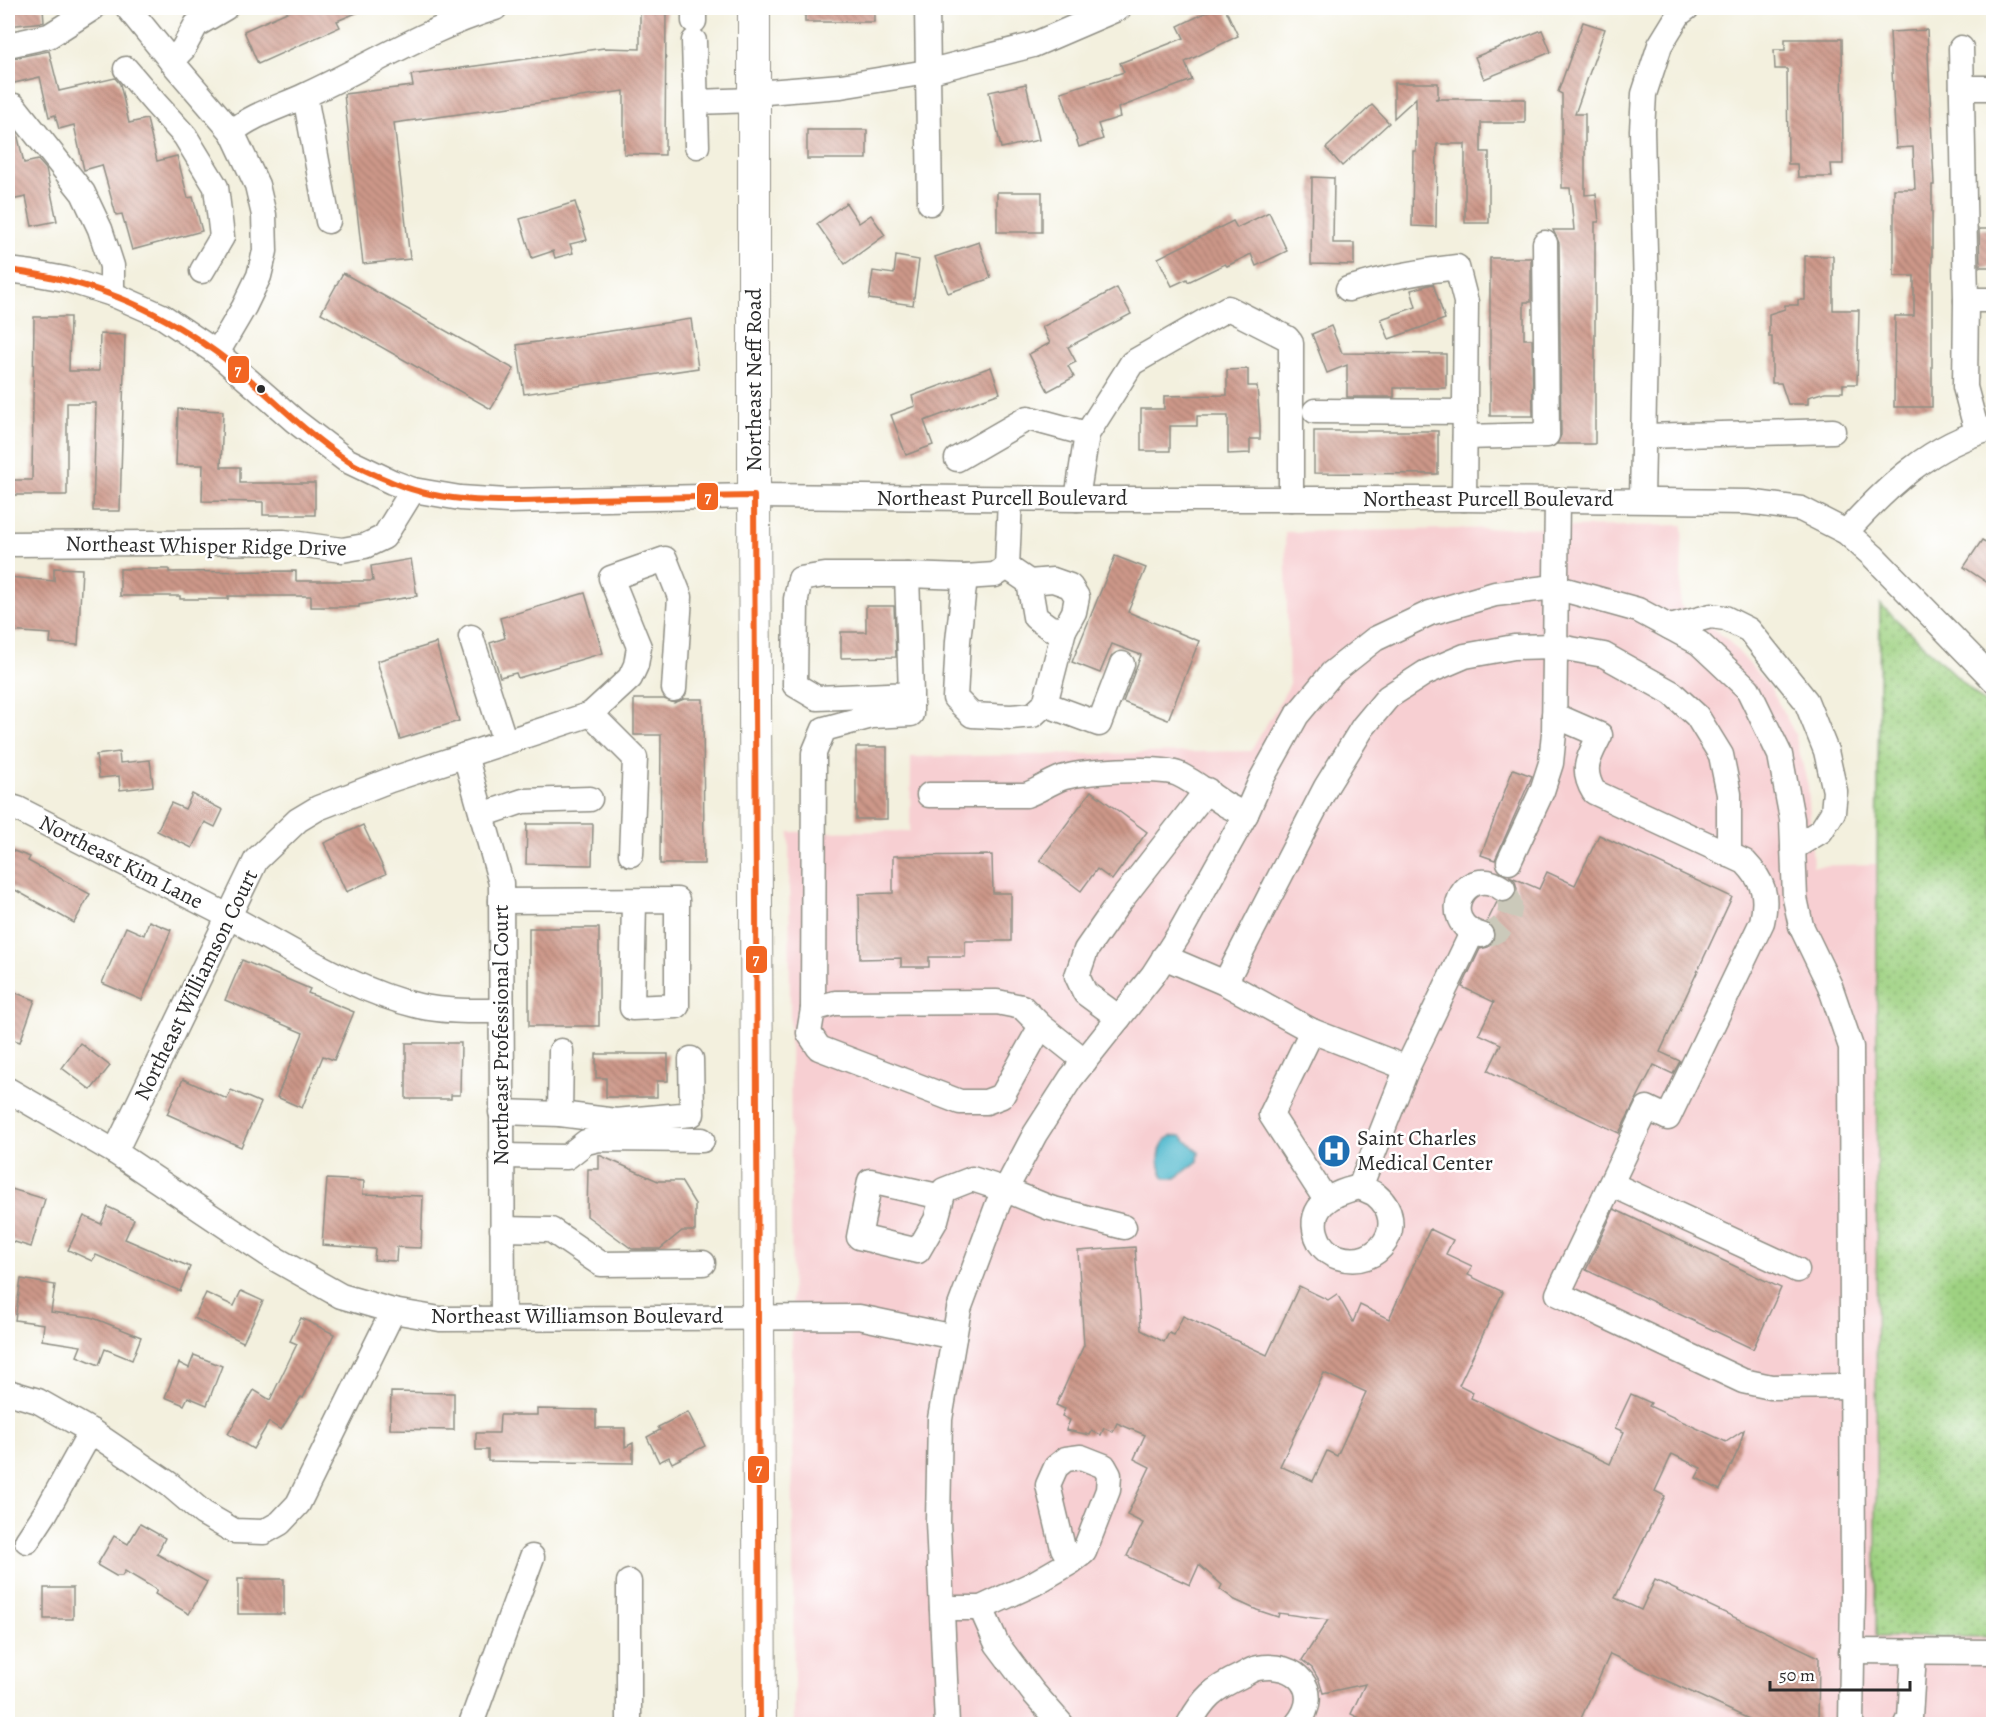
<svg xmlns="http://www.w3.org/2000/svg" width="2001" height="1732" font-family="Alegreya,serif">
	<defs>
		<pattern id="grass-dots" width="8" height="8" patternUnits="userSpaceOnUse" patternTransform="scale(1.5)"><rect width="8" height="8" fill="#9ed181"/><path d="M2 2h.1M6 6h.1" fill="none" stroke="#81aa6a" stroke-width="1.8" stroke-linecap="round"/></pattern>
		<pattern id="building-back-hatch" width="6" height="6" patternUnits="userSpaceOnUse" patternTransform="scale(1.5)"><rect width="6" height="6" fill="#cd9889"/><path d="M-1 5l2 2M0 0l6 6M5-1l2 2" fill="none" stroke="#a77c70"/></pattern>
	</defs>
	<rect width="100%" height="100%" fill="#fff"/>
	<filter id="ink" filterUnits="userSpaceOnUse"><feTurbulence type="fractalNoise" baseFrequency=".0167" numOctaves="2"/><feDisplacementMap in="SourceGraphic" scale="12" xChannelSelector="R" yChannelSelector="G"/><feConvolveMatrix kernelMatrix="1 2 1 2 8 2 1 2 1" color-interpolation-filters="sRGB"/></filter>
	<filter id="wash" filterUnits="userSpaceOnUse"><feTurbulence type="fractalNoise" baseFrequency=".008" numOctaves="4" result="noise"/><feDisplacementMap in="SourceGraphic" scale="24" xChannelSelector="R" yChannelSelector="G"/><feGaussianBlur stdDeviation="1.35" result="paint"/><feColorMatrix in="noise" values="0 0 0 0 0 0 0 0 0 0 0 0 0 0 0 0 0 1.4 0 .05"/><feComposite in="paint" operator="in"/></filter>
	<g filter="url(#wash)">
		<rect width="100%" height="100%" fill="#f3f0de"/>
		<polygon fill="#f7cfd2" points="1683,525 1680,605 1727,639 1770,687 1795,734 1808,786 1813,866 1877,864 1876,1637 1993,1637 1993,1724 794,1724 789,832 910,831 911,757 1251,751 1289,686 1285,532"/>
		<polygon fill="url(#grass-dots)" stroke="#647e56" stroke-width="1.5" points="1880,604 1993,711 1993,1637 1876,1637 1877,864"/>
		<path fill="#4eb7cc" stroke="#3c717c" stroke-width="1.5" d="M1171 1136H1181L1199 1152 1198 1161 1176 1178H1165C1156 1165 1157 1144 1171 1136Z"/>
		<g id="blocks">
			<g fill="url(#building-back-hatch)" fill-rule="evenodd">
				<polygon points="8,8 43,8 44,22 8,26"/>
				<polygon points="296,8 368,8 337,21 340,27 258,64 244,31"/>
				<polygon points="640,8 666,8 665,155 624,154 624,91 394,123 410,259 363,264 344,94 413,86 411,75 604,48 640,49"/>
				<rect x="805" y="8" width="69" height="14"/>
				<polygon points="1215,8 1225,8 1238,36 1185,62 1192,80 1118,108 1120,117 1098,124 1103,139 1079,147 1061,92 1124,72 1120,63 1184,38 1178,26"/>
				<polygon points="1583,22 1605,29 1575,114 1585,114 1585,195 1596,194 1599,222 1595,222 1595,444 1557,444 1561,435 1559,243 1553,230 1574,230 1570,188 1562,188 1562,94 1558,92"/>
				<polygon points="1542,30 1551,52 1484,79 1475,57"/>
				<polygon points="1927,30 1934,185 1932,185 1932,407 1894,407 1895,316 1914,316 1914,276 1894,276 1894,189 1915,189 1913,147 1896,148 1890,32"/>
				<polygon points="1785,39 1842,39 1843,164 1831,164 1832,177 1798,177 1797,164 1788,164 1787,69 1775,69 1774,50 1785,50"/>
				<polygon points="49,51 59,91 115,78 120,84 129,123 147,119 157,161 177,156 188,198 193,197 202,231 132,250 122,214 116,215 102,165 84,170 74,125 59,129 55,115 49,117 40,77 10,84 8,59"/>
				<polygon points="1394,83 1438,83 1438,98 1435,99 1525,99 1525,123 1481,123 1481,152 1489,152 1489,223 1465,223 1465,144 1437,144 1436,227 1412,226 1413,151 1416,151 1416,98 1394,118"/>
				<polygon points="1026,84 1039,140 1001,148 989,92"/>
				<polygon points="1372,105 1389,123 1342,166 1326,148"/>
				<polygon points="8,121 17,133 24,163 38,160 46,169 57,221 32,226 26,197 11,200 8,182"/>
				<rect x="807" y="130" width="60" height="29"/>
				<polygon points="1312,177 1334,178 1333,243 1354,243 1354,265 1311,264"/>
				<rect x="997" y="192" width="45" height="40"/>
				<polygon points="575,202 587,240 570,244 573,253 555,258 553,251 532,258 520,219"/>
				<polygon points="846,203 859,223 871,215 885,235 845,264 817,224"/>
				<polygon points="1269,212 1287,251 1256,266 1251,254 1227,266 1225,264 1188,282 1187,279 1172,286 1158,258 1233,221 1237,228"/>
				<polygon points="1979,229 1994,229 1994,267 1980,267"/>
				<polygon points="979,242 991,278 948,293 935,257"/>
				<polygon points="896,256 919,260 913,305 869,299 873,271 894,274"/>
				<polygon points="1805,256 1833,256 1833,310 1859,310 1857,384 1843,384 1843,392 1825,392 1808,397 1808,404 1788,404 1781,383 1772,383 1772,337 1769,337 1769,314 1785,309 1785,305 1798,305 1798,300 1805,300"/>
				<polygon points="1490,258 1531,258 1531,302 1524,302 1524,339 1532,339 1533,416 1490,416"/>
				<polygon points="343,273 514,369 491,409 321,313"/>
				<polygon points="1433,284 1445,319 1389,339 1381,319 1416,307 1411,290"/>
				<polygon points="1117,288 1131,314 1068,347 1076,362 1068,366 1074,377 1048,391 1029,354 1050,343 1042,327"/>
				<polygon points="34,317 70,317 69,371 99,371 100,334 125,335 120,511 93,511 96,403 67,403 67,495 8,495 8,480 32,480"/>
				<polygon points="691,319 698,368 524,394 517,345"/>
				<polygon points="1331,326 1342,353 1446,354 1446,388 1394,388 1394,397 1347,397 1347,365 1327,373 1312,334"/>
				<polygon points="991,367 1000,393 924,421 933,445 906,455 891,415 915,406 912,396"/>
				<polygon points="1248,369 1248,386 1257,386 1260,425 1260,439 1250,439 1250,453 1228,454 1228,416 1197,416 1197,426 1170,426 1170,451 1141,451 1141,409 1164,409 1164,396 1227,395 1227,370"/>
				<polygon points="178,409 223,411 221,467 240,467 240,483 315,483 315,515 263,515 263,502 202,501 203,465 176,465"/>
				<polygon points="1314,431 1438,431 1438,474 1314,473"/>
				<polygon points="1982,540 1994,547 1994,587 1964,567"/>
				<polygon points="1115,556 1146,568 1128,612 1199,641 1168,720 1123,702 1141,655 1112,644 1100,673 1072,662"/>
				<polygon points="411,559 417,596 359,605 359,607 311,607 311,596 228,596 228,599 180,599 180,596 120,596 120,569 169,569 169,572 296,571 296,581 373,581 371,566"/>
				<polygon points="54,568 82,569 78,645 50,643 51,634 8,631 8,577 54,581"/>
				<polygon points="585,593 603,653 518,678 516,673 500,677 490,643 505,638 500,618"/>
				<polygon points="866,606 894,606 896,657 841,658 841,632 866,632"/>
				<polygon points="436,643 459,721 400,739 377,661"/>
				<polygon points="634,699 664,699 674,703 684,699 703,699 704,864 660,864 661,735 634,735"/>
				<rect x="856" y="747" width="31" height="72"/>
				<polygon points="119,752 120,763 150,760 153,786 120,790 119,776 99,778 96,755"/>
				<polygon points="1513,769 1532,776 1495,860 1481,855"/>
				<polygon points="1091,791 1147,832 1112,880 1097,869 1081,891 1040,860"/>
				<polygon points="192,794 223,810 215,827 205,822 192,848 157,831 171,803 185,809"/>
				<polygon points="527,824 593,824 592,865 526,864"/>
				<polygon points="363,825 386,874 346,892 324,843"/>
				<polygon points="1599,835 1732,897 1660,1052 1680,1061 1673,1074 1654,1065 1619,1133 1488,1071 1501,1044 1479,1034 1494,1002 1462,987 1480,949 1488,947 1494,941 1495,935 1493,928 1487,922 1497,902 1503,903 1511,901 1516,895 1517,889 1515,881 1509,876 1539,889 1547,872 1575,885"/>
				<polygon points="8,849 30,857 28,861 90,894 74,923 8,886"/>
				<polygon points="992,855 993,893 1011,893 1011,941 965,941 965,957 929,957 929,967 901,967 901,958 860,959 859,894 893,893 893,856"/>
				<polygon points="149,921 171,930 142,1000 102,983 126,927 144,935"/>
				<rect x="529" y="928" width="70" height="98"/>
				<polygon points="242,960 310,989 308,993 354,1012 334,1060 323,1056 302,1108 277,1097 303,1033 225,1000"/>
				<polygon points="8,990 35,1000 20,1042 8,1038"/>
				<polygon points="80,1043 110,1066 91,1090 62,1068"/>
				<polygon points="406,1043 461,1043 460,1095 451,1095 451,1099 406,1099"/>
				<polygon points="596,1054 668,1054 668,1081 657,1081 657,1097 606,1097 606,1078 596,1078"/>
				<polygon points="183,1079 227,1099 231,1090 261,1103 241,1147 167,1114"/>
				<polygon points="599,1155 658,1181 681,1181 695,1204 695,1231 682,1231 660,1249 632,1249 587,1216 588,1169 599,1169"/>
				<polygon points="327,1179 364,1181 363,1194 423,1196 421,1248 397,1247 396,1261 374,1260 375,1249 322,1245"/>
				<polygon points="8,1188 45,1199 31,1247 8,1240"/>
				<polygon points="108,1207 134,1219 125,1239 190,1267 180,1291 96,1255 92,1261 68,1250 84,1216 101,1224"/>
				<polygon points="1614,1209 1781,1288 1753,1349 1586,1270"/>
				<path d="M1430 1229 1453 1240 1446 1254 1472 1266 1468 1275 1503 1292 1459 1385 1473 1392 1471 1398 1610 1464 1624 1432 1615 1428 1631 1394 1651 1403 1649 1406 1726 1442 1744 1430 1739 1448 1720 1490 1696 1478 1701 1468 1672 1454 1655 1491 1665 1496 1615 1598 1641 1610 1655 1580 1819 1657 1818 1725H1749V1719L1610 1654 1578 1725H1466L1450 1718 1446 1725H1374L1351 1714 1365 1684 1323 1693 1319 1680 1312 1668 1302 1660 1328 1620 1279 1613 1278 1617 1257 1610 1235 1600 1220 1589 1222 1585 1199 1565 1190 1585 1127 1556 1143 1523 1127 1515 1150 1467 1134 1459 1145 1435 1117 1423 1113 1432 1104 1428 1101 1435 1092 1431 1090 1435 1066 1430 1070 1420 1062 1416 1065 1409 1056 1405 1084 1345 1078 1251 1135 1247 1141 1330 1164 1342 1169 1333 1174 1335 1183 1316 1267 1355 1299 1286 1328 1300 1337 1294 1353 1322 1360 1305 1389 1319ZM1324 1373 1366 1392 1337 1456 1327 1451 1313 1481 1280 1466Z"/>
				<polygon points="21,1279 55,1285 51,1312 91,1317 141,1337 132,1360 105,1349 99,1365 77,1356 81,1346 42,1340 44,1324 15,1320"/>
				<polygon points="241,1291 263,1301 243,1342 194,1318 206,1293 234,1306"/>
				<polygon points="301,1318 334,1334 303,1398 301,1397 281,1430 269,1422 253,1449 228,1434 254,1390 270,1400 297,1344 290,1341"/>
				<polygon points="194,1355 222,1366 207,1405 188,1397 184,1405 165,1397 179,1363 189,1368"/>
				<polygon points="391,1392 454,1393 454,1430 390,1429"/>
				<polygon points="537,1409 596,1410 596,1428 625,1428 625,1447 633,1443 633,1463 488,1461 488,1450 476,1450 476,1433 499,1433 500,1415 537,1415"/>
				<polygon points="688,1412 705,1446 672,1463 669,1457 659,1462 647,1437 660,1430 658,1427"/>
				<polygon points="140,1524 165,1538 157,1554 207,1582 189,1614 155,1594 157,1590 125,1571 122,1576 116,1576 97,1565 114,1536 128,1544"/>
				<rect x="238" y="1579" width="46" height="35"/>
				<rect x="44" y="1588" width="29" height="31"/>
			</g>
		</g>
	</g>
	<g filter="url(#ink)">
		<use href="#blocks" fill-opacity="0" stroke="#8f8e84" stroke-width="1.5"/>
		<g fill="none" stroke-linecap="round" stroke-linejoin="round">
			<path stroke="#cbc9ba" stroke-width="24" stroke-dasharray="24 12" stroke-linecap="butt" d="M1481 935C1506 934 1519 909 1503 889"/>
			<defs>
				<g id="minor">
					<polyline points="128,8 171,61 232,132 257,185 264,215 265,251 259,276 244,307 217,353"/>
					<polyline points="694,8 694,21"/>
					<polyline points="927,8 930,203"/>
					<polyline points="694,41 697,146"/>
					<polyline points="8,45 49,36 93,8"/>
					<polyline points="1961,48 1966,300 1965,387 1977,432"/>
					<polyline points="171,61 183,49 196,25 225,8"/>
					<polyline points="126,69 155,103 185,136 216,187 222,237 202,271"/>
					<polyline points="1962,88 1994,88"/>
					<polyline points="754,93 841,86 927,72 1033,45 1119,8"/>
					<polyline points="305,96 328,221"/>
					<polyline points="696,102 754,100"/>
					<polyline points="14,106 83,193 100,229 112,266 112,294"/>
					<path d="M232 132C253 114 281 107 306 95 369 66 429 28 495 8"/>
					<polyline points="8,270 32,273 65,279 112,294 162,316 217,353 295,421 346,460 392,482 413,490 460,498 507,501 754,496 1077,499 1464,499 1748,502 1801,509 1846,532 1873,556 1994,680"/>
					<path d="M1348 289C1384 278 1419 271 1457 267L1466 302 1464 499"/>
					<polyline points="1966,300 1994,300"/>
					<polyline points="1315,411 1465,412"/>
					<polyline points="1644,436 1833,431"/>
					<polyline points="1465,437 1547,435 1545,243"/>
					<polyline points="957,459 1028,418 1087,434"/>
					<polyline points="1077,499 1087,434 1132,363 1228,308 1287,338 1291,343 1291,499"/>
					<polyline points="1642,500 1646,292 1642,130 1644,94 1660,45 1679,14 1687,8"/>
					<path d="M1846 532C1888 486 1931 444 1994 428"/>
					<polyline points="8,544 284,542 342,550 365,546 384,537 413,490"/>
					<polyline points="1007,567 1029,582 1053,580 1070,586 1077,597 1074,612 1064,630 1050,628 1035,617 1029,582"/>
					<polyline points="907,575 965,577 995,575 1007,567 1010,499"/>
					<polyline points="965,577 958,641 955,698 972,715 1011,717 1033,715 1045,704"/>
					<polyline points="1670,627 1711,616 1725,618 1749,630 1806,701 1826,751 1835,791 1833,812 1821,831 1793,848"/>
					<polyline points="1064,630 1045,704 1099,724 1122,664"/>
					<polyline points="471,637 505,742"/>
					<polyline points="591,714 635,758 631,854"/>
					<path d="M1554 715 1600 735C1589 757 1580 769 1594 792L1745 862C1764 882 1768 895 1762 922L1668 1118 1647 1108 1558 1294 1743 1381 1771 1387 1852 1386"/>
					<polyline points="465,755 501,883 503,1319"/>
					<path d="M929 795H1026C1038 791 1047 784 1059 779 1078 771 1160 766 1178 774 1204 786 1220 806 1246 814"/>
					<path d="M8 806 18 809C88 845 157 880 226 915 289 948 350 990 419 1006 446 1012 474 1011 501 1011"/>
					<polyline points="482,815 523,801 590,799"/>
					<polyline points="1509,862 1542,791 1551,763 1554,733 1557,500"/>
					<polyline points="501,901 677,900 677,1006 632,1008 634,901"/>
					<path d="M1481 935C1435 922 1465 861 1503 889"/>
					<polyline points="1164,957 1225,983 1312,1031 1407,1068"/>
					<polyline points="1225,983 1326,787 1363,727 1388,697 1425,673 1465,656 1514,647 1554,646 1604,655 1672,693 1697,716 1721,755 1729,794 1729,855"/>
					<polyline points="813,1009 814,753 824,729 872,716 911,714 911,694 907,575 825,575 800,579 796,599 795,685 817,698 911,694"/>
					<polyline points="1119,1018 1085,993 1077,976 1086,950 1118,904 1207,790"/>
					<polyline points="1041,1026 1002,1096 986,1102 960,1102 819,1048 809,1033 813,1009 835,1003 997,1002 1022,1007 1041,1026 1085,1061"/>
					<polyline points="1312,1031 1271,1115 1326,1200"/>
					<polyline points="8,1090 115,1152 272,1257 341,1296 393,1311 440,1319 859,1317 954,1337"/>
					<polyline points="501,1112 560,1114 616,1121 692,1114 691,1059"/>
					<polyline points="560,1114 561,1051"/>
					<polyline points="115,1152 256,860 298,820 318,808 390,780 591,714 630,678 636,665 639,647 611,578 665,559 680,597 674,689"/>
					<polyline points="501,1156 567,1157 586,1142 599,1139 702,1140"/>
					<polyline points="1611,1184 1797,1270"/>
					<polyline points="1360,1187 1407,1068 1472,933"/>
					<path d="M1360 1187C1365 1190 1372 1192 1376 1195 1410 1223 1379 1271 1338 1257 1331 1255 1324 1249 1320 1243 1302 1209 1331 1193 1360 1187Z"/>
					<polyline points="942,1197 870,1181 859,1237 918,1251 936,1220 944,1190 972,1179 1006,1190 1050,1208 1124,1227"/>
					<polyline points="502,1229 551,1230 601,1264 703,1263"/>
					<polyline points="8,1392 38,1401 91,1431 169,1484 203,1513 234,1531 264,1532 280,1523 298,1504 393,1311"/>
					<polyline points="27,1541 46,1512 91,1431"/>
					<polyline points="629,1582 629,1724"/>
					<polyline points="942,1608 981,1608 1033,1584 1071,1562 1084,1552 1108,1490 1109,1475 1104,1466 1081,1457 1066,1459 1056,1467 1048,1485 1063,1548 1071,1562"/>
					<polyline points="981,1608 997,1644 1033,1692 1061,1724"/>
					<polyline points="1851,1651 1994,1652"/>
					<polyline points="471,1724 532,1557"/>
					<polyline points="947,1724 938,1522 940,1419 959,1309 998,1204 1035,1134 1071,1078 1153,975 1178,936 1246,814 1262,778 1297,715 1332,673 1375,639 1430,613 1495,594 1555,587 1638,610 1699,643 1748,689 1780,755 1792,819 1795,898 1801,926 1830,986 1851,1047 1853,1592 1851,1724"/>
					<path d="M1189 1724C1204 1697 1213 1689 1241 1676 1246 1673 1252 1669 1258 1668 1296 1661 1324 1691 1297 1724"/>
					<polyline points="1907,1724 1910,1718 1914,1653"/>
				</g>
				<polyline id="major" points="754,8 754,496 760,1724"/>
			</defs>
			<use href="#minor" stroke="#8f8e84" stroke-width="27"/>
			<use href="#major" stroke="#8f8e84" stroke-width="34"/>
			<use href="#minor" stroke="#fff" stroke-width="24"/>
			<use href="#major" stroke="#fff" stroke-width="32"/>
			<defs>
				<path id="bus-1" d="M8 270C88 280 151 305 216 352 261 385 298 428 345 459 359 469 378 476 394 483 452 507 520 501 582 499 639 498 697 497 754 496L760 1724"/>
			</defs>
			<use href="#bus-1" stroke="#fff" stroke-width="10"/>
			<use href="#bus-1" stroke="#f26522" stroke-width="6"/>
		</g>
	</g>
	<defs>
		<symbol id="hospital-disc" viewBox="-11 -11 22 22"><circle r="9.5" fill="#1f6fb2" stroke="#fff"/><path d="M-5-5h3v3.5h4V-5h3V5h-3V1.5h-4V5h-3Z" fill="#fff"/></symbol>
	</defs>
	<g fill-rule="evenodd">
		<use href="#hospital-disc" x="1315" y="1132" width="38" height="38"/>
	</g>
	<circle fill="#2b2b2b" stroke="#fff" stroke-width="2" cx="261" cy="389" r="5"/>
	<g text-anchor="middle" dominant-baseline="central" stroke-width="5" stroke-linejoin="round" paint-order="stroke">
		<g font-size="22" fill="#2b2b2b" stroke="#fff">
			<text transform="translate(754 380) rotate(-90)">Northeast Neff Road</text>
			<text x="1002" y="498">Northeast Purcell Boulevard</text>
			<text x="1488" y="499">Northeast Purcell Boulevard</text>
			<text transform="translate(206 546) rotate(1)">Northeast Whisper Ridge Drive</text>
			<text transform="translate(121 862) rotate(27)">Northeast Kim Lane</text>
			<text transform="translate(196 985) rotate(-64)">Northeast Williamson Court</text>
			<text transform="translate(501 1035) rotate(-90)">Northeast Professional Court</text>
			<text x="577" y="1316">Northeast Williamson Boulevard</text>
		</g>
		<g font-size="22" fill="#2b2b2b" stroke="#fff" text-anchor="start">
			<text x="1357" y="1138">Saint Charles<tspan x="1357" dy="25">Medical Center</tspan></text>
		</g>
	</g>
	<g stroke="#fff" stroke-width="2">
		<rect x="227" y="355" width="23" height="29" rx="6" fill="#f26522"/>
		<rect x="696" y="482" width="23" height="29" rx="6" fill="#f26522"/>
		<rect x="745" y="945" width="23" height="29" rx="6" fill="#f26522"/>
		<rect x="747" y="1455" width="23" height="29" rx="6" fill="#f26522"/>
	</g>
	<g font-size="16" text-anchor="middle" font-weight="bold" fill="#fff">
		<text x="238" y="376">7</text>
		<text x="708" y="503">7</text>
		<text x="756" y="965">7</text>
		<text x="759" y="1475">7</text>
	</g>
	<rect width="2001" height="1732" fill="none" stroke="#fff" stroke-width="30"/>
	<path d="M1770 1681v9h140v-9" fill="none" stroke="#2b2b2b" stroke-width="3"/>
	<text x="1779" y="1681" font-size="18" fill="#2b2b2b" stroke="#ffffff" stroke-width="4.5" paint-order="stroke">50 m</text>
</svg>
